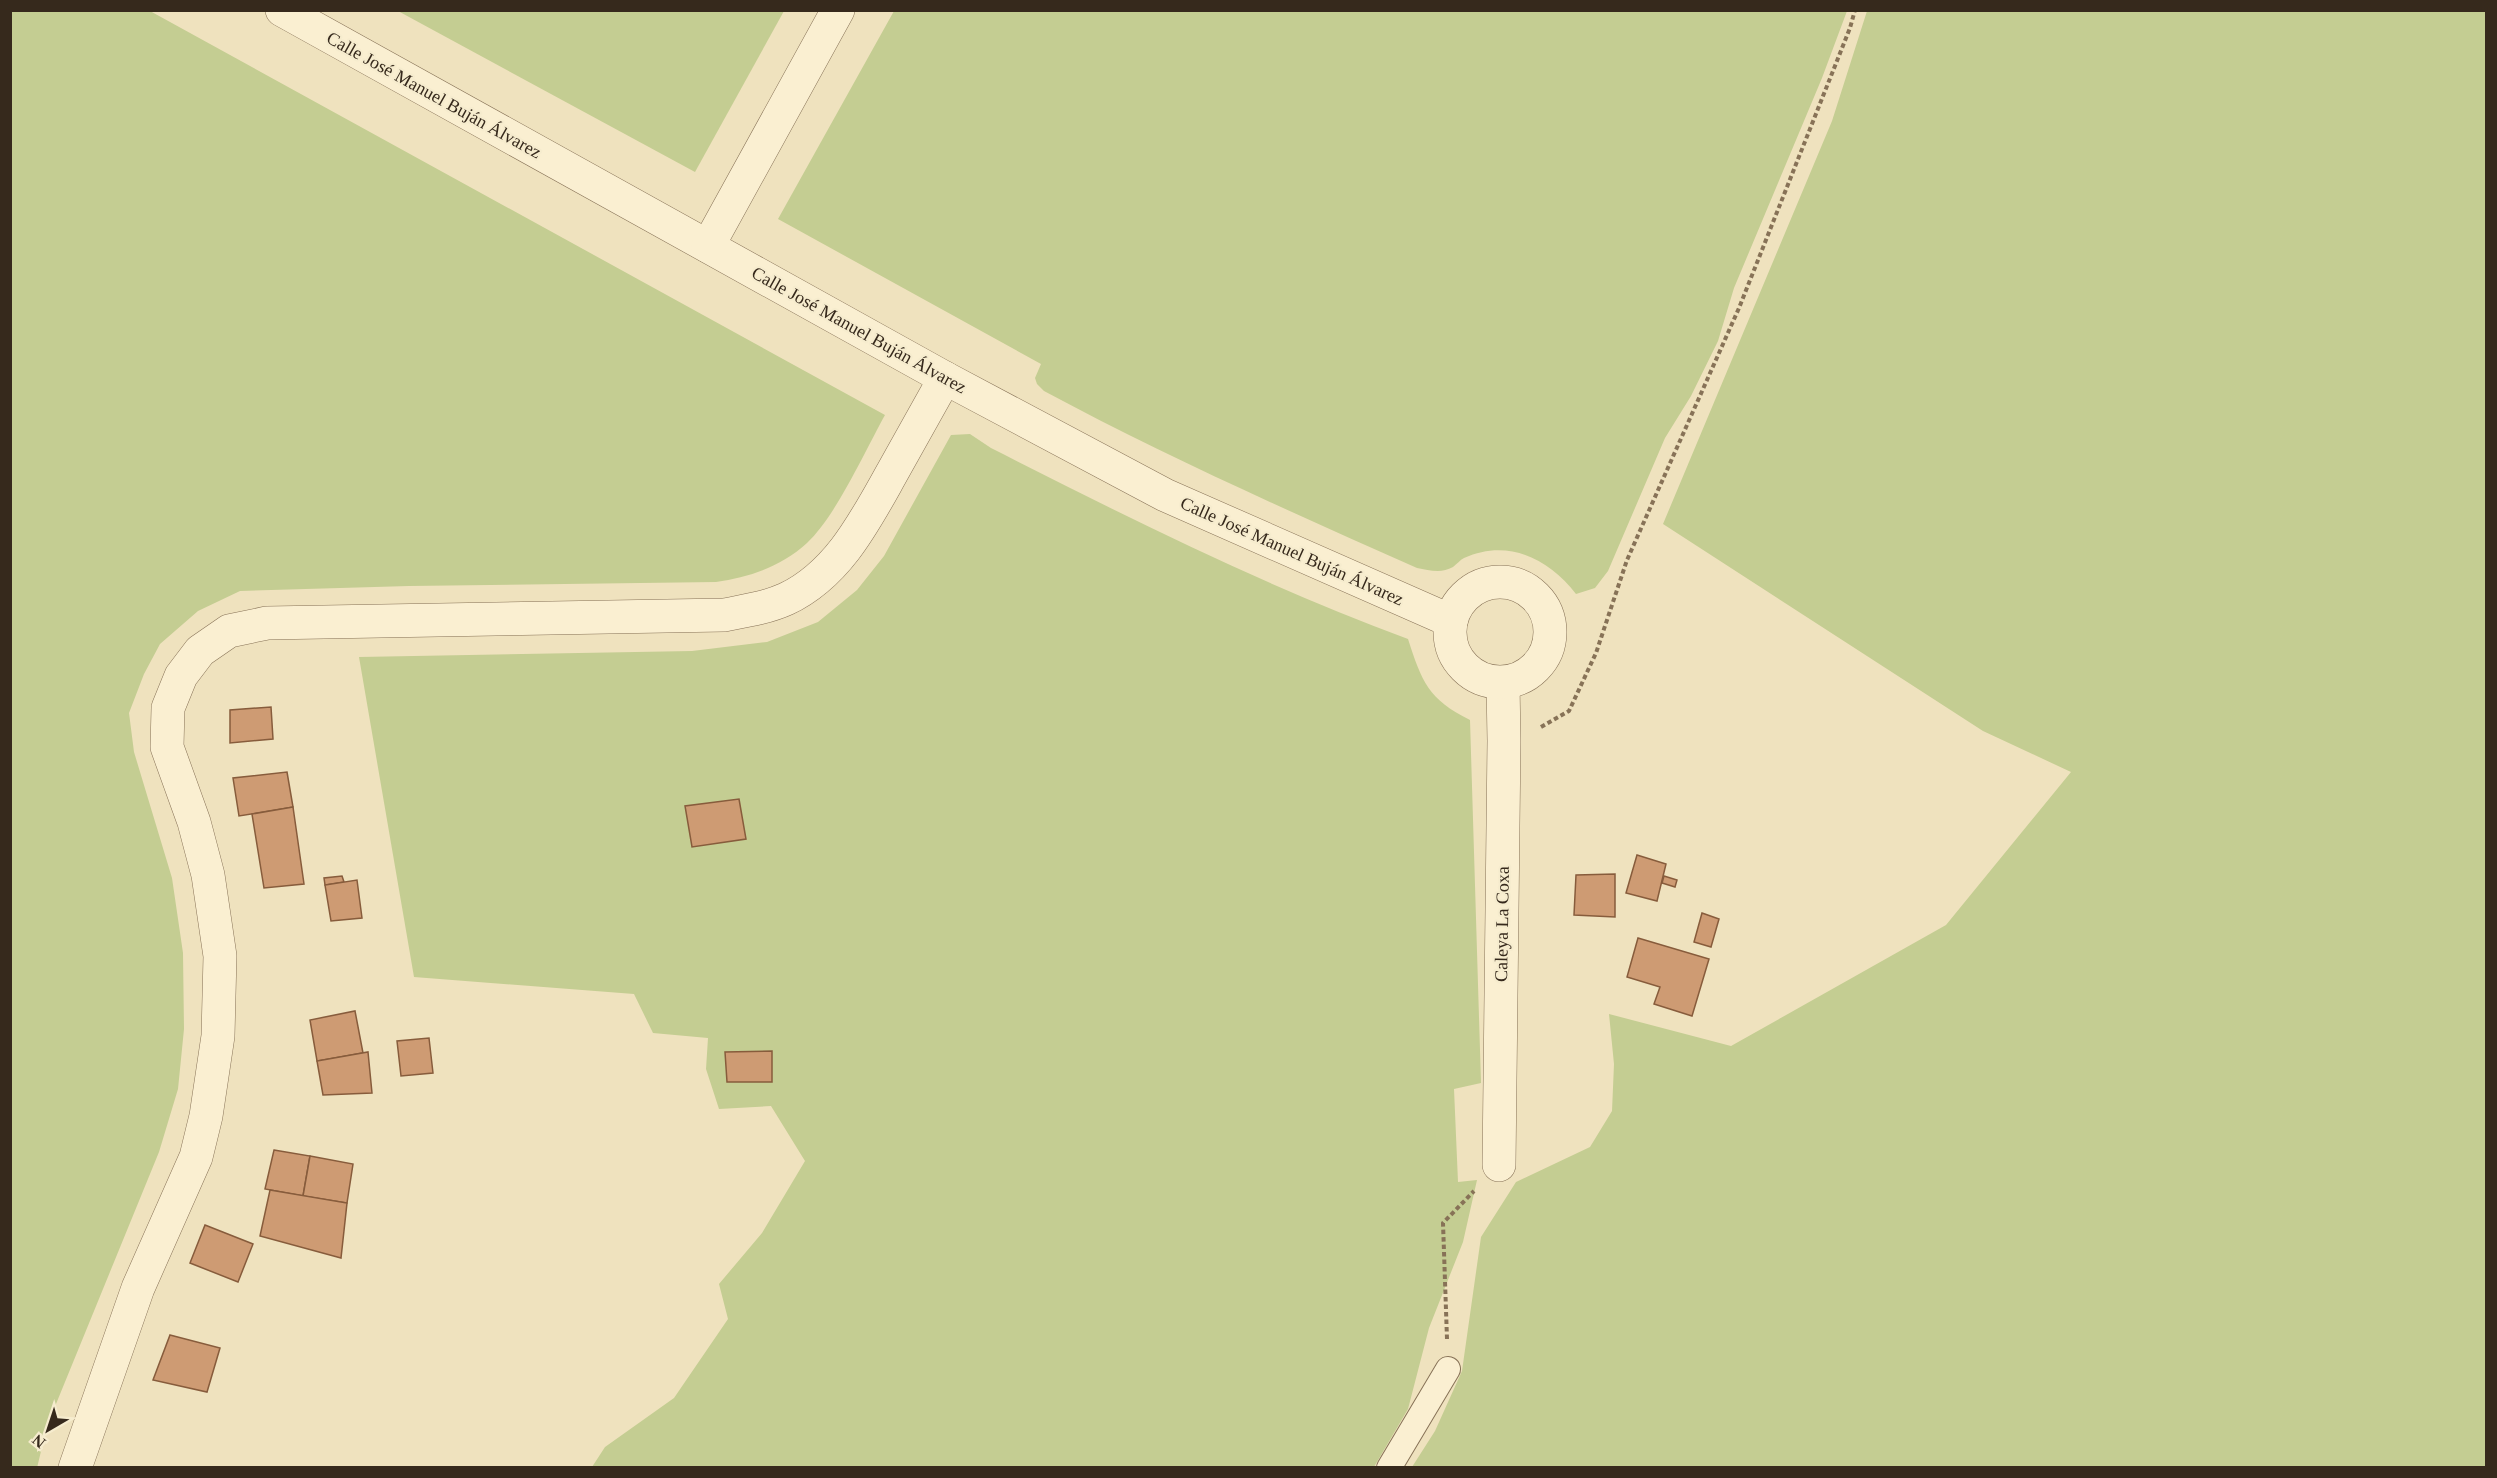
<svg xmlns="http://www.w3.org/2000/svg" width="2497" height="1478" font-family="Georgia,serif">
	<rect width="100%" height="100%" fill="#efe2be"/>
	<g fill="#c4cd92">
		<path d="M10 11H150L885 415C865 451 836 516 807 543 781 567 749 577 716 582L409 586 240 591 198 611 160 644 144 674 129 713 134 752 172 878 183 953 184 1029 178 1089 159 1152 47 1426 37 1468 10 1467Z"/>
		<polygon points="398,11 784,11 695,172"/>
		<path d="M894 11V10L1847 11 1822 78 1734 288 1718 341 1691 396 1665 438 1608 571 1595 588 1576 594C1549 559 1508 538 1464 558 1460 560 1457 564 1453 567 1441 574 1429 570 1417 568 1291 512 1165 456 1044 391L1037 384 1035 378 1041 364 778 219Z"/>
		<polygon points="1867,11 2486,11 2486,1467 1412,1467 1435,1431 1462,1371 1481,1237 1516,1182 1590,1147 1612,1111 1614,1064 1609,1014 1731,1046 1946,925 2071,772 1983,731 1663,524 1832,121"/>
		<path d="M970 434 991 448C1127 517 1264 586 1408 639 1422 682 1428 699 1470 720L1481 1083 1454 1089 1458 1182 1477 1180 1463 1242 1429 1328 1408 1409 1374 1467H592L605 1447 674 1398 728 1319 719 1284 762 1233 805 1161 771 1106 719 1109 706 1069 708 1038 653 1033 634 994 414 977 359 657 692 651 767 642 818 622 857 590 884 556 951 435Z"/>
	</g>
	<g fill="#ce9b73" stroke="#875c3c" stroke-width="1.5">
		<polygon points="271,707 273,739 230,743 230,710"/>
		<polygon points="287,772 293,807 239,816 233,778"/>
		<polygon points="739,799 746,839 692,847 685,806"/>
		<polygon points="293,807 304,884 264,888 252,814"/>
		<polygon points="1637,855 1666,864 1657,901 1626,893"/>
		<polygon points="1615,874 1615,917 1574,915 1576,875"/>
		<polygon points="342,876 344,882 325,885 324,878"/>
		<polygon points="1664,876 1677,880 1675,887 1662,883"/>
		<polygon points="357,880 362,918 331,921 325,885"/>
		<polygon points="1702,913 1719,919 1711,947 1694,942"/>
		<polygon points="1638,938 1709,959 1692,1016 1654,1004 1660,987 1627,977"/>
		<polygon points="355,1011 363,1053 317,1061 310,1020"/>
		<polygon points="429,1038 433,1073 401,1076 397,1041"/>
		<polygon points="772,1051 772,1082 727,1082 725,1052"/>
		<polygon points="368,1052 372,1093 323,1095 317,1061"/>
		<polygon points="274,1150 310,1156 303,1196 265,1189"/>
		<polygon points="310,1156 353,1164 347,1203 303,1196"/>
		<polygon points="270,1190 347,1203 341,1258 260,1236"/>
		<polygon points="205,1225 253,1244 238,1282 190,1263"/>
		<polygon points="170,1335 220,1348 207,1392 153,1380"/>
	</g>
	<g fill="none" stroke-linecap="round" stroke-linejoin="round">
		<defs>
			<polyline id="service" points="1389,1468 1448,1369"/>
			<polyline id="pedestrian" points="1499,1165 1504,741 1503,683"/>
			<g id="minor">
				<polyline points="282,10 945,378 1165,495 1451,621"/>
				<polyline points="708,246 838,10"/>
				<circle cx="1500" cy="632" r="50"/>
				<path d="M75 1468 138 1288 196 1157 206 1116 218 1036 220 956 208 875 194 822 167 747 168 708 181 676 200 651 229 631 267 623 724 615C745 611 766 608 786 599 839 574 866 519 893 471 910 440 928 409 945 378"/>
			</g>
		</defs>
		<use href="#service" stroke="#877257" stroke-width="26"/>
		<use href="#pedestrian" stroke="#877257" stroke-width="34"/>
		<use href="#minor" stroke="#877257" stroke-width="34"/>
		<g stroke="#877257" stroke-width="4" stroke-dasharray="4.5 3" stroke-linecap="butt">
			<polyline points="1541,727 1569,711 1596,653 1627,560 1739,308 1850,28 1855,10"/>
			<polyline points="1447,1339 1443,1223 1474,1191"/>
		</g>
		<use href="#service" stroke="#faefd1" stroke-width="24"/>
		<use href="#pedestrian" stroke="#faefd1" stroke-width="33"/>
		<use href="#minor" stroke="#faefd1" stroke-width="33"/>
	</g>
	<g text-anchor="middle" dominant-baseline="central" stroke-width="4.5" stroke-linejoin="round" paint-order="stroke">
		<g font-size="18" fill="#36291c" stroke="#f6ecce">
			<text transform="translate(434 95) rotate(29)">Calle José Manuel Buján Álvarez</text>
			<text transform="translate(859 330) rotate(29)">Calle José Manuel Buján Álvarez</text>
			<text transform="translate(1292 551) rotate(24)">Calle José Manuel Buján Álvarez</text>
			<text transform="translate(1502 924) rotate(-89)">Caleya La Coxa</text>
		</g>
	</g>
	<rect width="2497" height="1478" fill="none" stroke="#36291c" stroke-width="24"/>
	<g transform="translate(48 1430) rotate(219)" stroke="#f6ecce" stroke-width="4.5" paint-order="stroke">
	<path d="M0-4.5L10 22L0 15L-10 22Z" fill="#36291c"/>
	<text y="-9" font-size="16" font-weight="bold" text-anchor="middle" fill="#36291c">N</text>
	</g>
</svg>
